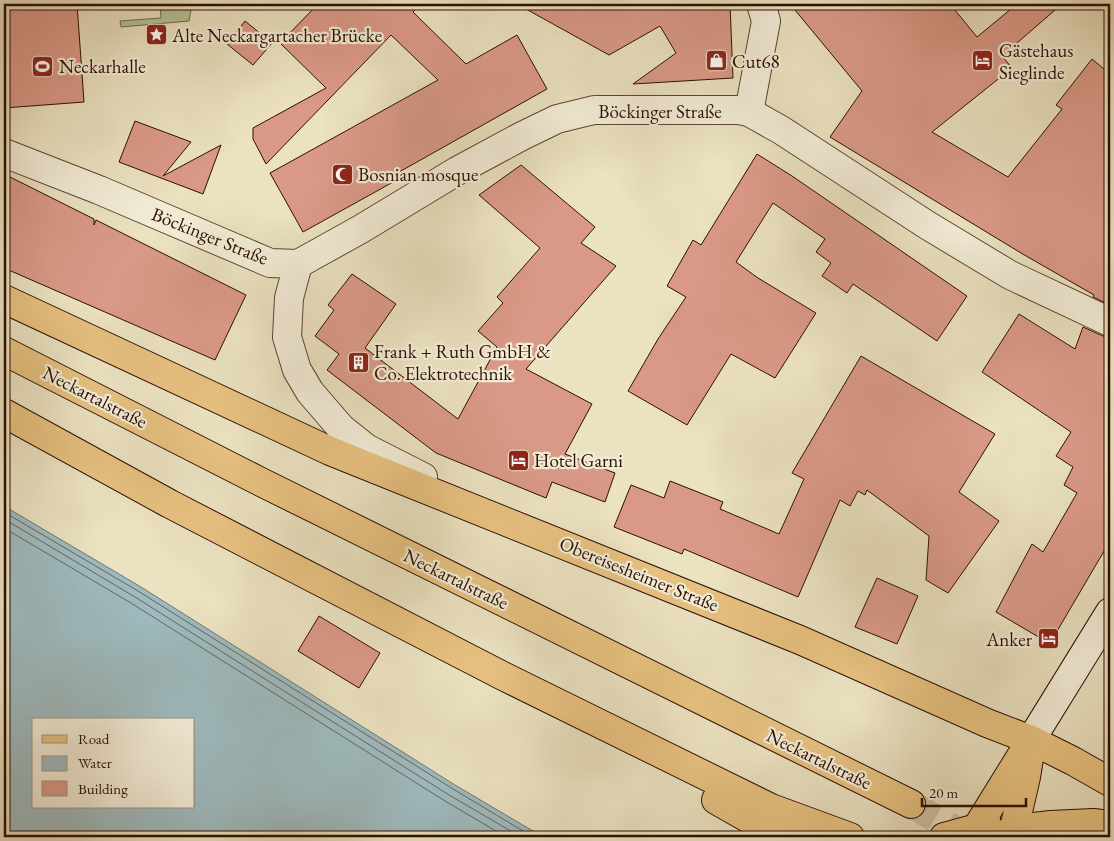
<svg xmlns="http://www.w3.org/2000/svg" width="1114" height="841" font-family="'EB Garamond',serif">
	<rect width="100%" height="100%" fill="#ebe2c1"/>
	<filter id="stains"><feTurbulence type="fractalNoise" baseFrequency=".004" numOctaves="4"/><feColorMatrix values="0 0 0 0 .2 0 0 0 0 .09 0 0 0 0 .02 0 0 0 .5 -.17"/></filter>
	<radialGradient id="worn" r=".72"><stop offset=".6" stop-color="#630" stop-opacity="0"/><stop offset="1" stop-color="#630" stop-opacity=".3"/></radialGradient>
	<polygon fill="#b3c496" stroke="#706a4b" points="160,4 192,4 189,21 121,27 120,21 161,18"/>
	<path fill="#9ebabe" stroke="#707672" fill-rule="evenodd" d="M4 506 141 587 455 785 543 837H4ZM34 720H194V807H34Z"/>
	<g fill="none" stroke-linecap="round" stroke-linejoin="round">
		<g stroke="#65645f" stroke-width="1">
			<polyline points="4,512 138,591 453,789 533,837"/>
			<polyline points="4,519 135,597 449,795 521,837"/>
			<polyline points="4,528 131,603 445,801 506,837"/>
		</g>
	</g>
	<g fill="#da9987" stroke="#2c0f00">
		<polygon points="4,4 77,4 84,102 4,108"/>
		<polygon points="318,4 421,4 413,12 466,64 517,35 547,89 392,176 395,181 303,232 270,173 438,80 391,35 266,164 253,139 253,128 326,88 280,43"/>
		<polygon points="517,4 730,4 733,78 633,84 676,53 660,26 609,55"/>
		<polygon points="790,4 950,4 977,37 1017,4 1062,4 1002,56 1012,68 932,132 1008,177 1062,109 1056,105 1092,59 1110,74 1110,305 1093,297 1094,295 1021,253 830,137 862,91"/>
		<polygon points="245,21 272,43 253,65 227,44"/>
		<polygon points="135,121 191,142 163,176 221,145 203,194 119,162"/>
		<polygon points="757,154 792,176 967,296 937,341 853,284 847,293 822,276 831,263 816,252 825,239 773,203 736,262 758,278 816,313 775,378 731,354 687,425 628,391 658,339 686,297 667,286 693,240 701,245"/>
		<polygon points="521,165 595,227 581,243 616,266 526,369 592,404 565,454 615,473 605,502 552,482 546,498 436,453 327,370 339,354 315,336 334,310 328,305 352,274 396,304 365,348 458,419 497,347 478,331 503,303 497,297 540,248 479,195"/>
		<polygon points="4,174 94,219 94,225 96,220 246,295 215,360 4,268"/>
		<polygon points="1019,314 1075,349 1083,327 1103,336 1110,337 1110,541 1053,638 1042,639 996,612 1032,544 1043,552 1077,493 1064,485 1073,467 1056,456 1071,432 982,372"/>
		<polygon points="861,356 995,434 959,492 999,521 948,593 926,580 929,536 867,490 865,495 858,491 850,506 840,500 798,597 684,549 682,554 614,527 631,485 664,498 670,481 723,502 720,509 779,534 804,479 792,473"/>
		<polygon points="877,578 918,596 897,644 855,627"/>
		<polygon points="319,616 380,653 359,688 298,651"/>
	</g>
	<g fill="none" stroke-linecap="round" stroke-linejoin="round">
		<polyline stroke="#cec2a4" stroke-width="28" stroke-dasharray="28 14" stroke-linecap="butt" points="911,804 968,837"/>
		<defs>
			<g id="minor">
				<polyline points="749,112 766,21 761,4"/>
				<polyline points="4,153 99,190 270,263 298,264 361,229 457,171 522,136 557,119 594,110 738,110 749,112 781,130 927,225 1010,275 1110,322"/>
				<polyline points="298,264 289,298 287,337 297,370 310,392 341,428 366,448 423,477"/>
			</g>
			<polyline id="secondary" points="1031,740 1110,612"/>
			<g id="primary">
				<polyline points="4,299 330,451 800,640 987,723 1031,740 1073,761 1110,782"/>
				<polyline points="4,351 259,481 911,804"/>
				<polyline points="4,413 170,504 503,676 771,808 850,837"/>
				<polyline points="716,800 781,837"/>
				<polyline points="944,837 977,828 986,820"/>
				<polyline points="971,837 1031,740"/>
				<polyline points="999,837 1014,829 1051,825 1093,823 1110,825"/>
				<polyline points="1011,837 1014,829 1026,777 1030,752"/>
			</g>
		</defs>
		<use href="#minor" stroke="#5c4430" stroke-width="30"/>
		<use href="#secondary" stroke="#2c0f00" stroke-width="30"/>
		<use href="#primary" stroke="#2c0f00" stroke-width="30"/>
		<use href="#minor" stroke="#f2ecd7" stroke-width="28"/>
		<use href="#secondary" stroke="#f2ecd7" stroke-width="28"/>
		<use href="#primary" stroke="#e6c180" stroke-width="28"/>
	</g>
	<defs>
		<symbol id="sight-square" viewBox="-11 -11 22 22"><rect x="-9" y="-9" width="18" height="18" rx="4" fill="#8f2418" stroke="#f2ecd7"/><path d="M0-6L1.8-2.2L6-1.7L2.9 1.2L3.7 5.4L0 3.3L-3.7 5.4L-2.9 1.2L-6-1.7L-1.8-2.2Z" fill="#fff"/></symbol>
		<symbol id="shop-square" viewBox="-11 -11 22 22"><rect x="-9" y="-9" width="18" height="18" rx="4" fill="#8f2418" stroke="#f2ecd7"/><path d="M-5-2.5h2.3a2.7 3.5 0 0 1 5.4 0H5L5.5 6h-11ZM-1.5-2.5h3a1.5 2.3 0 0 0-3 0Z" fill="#fff"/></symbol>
		<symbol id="hotel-square" viewBox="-11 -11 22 22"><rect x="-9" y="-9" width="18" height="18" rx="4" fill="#8f2418" stroke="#f2ecd7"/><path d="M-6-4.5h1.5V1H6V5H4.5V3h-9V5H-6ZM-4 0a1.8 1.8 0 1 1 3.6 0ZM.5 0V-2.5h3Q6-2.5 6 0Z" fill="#fff"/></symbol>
		<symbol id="stadium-square" viewBox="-11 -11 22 22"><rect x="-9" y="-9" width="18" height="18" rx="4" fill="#8f2418" stroke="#f2ecd7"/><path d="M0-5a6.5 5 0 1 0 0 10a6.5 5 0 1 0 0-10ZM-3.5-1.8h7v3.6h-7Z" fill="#fff"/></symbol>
		<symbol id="mosque-square" viewBox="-11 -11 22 22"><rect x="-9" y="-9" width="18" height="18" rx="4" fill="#8f2418" stroke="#f2ecd7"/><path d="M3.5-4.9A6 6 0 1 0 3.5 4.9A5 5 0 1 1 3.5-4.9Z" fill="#fff"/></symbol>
		<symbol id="building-square" viewBox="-11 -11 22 22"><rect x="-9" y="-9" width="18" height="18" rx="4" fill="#8f2418" stroke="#f2ecd7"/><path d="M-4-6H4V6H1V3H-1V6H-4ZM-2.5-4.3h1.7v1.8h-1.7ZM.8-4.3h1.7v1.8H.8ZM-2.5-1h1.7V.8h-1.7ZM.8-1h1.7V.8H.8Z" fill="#fff"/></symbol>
	</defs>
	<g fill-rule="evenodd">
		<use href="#sight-square" x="144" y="22" width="25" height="25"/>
		<use href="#shop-square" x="704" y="48" width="25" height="25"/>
		<use href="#hotel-square" x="970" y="48" width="25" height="25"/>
		<use href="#stadium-square" x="30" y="54" width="25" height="25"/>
		<use href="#mosque-square" x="330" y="162" width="25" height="25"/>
		<use href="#building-square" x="346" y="350" width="25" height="25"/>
		<use href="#hotel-square" x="506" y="448" width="25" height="25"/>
		<use href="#hotel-square" x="1036" y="626" width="25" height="25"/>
	</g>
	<g text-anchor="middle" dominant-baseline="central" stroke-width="4.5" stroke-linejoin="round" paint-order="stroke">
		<g font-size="19" fill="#2c0f00" stroke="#f2ecd7" text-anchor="start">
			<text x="172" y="35">Alte Neckargartacher Brücke</text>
			<text x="999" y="50">Gästehaus<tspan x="999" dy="22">Sieglinde</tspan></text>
			<text x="732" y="61">Cut68</text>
			<text x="59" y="66">Neckarhalle</text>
			<text x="358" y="174">Bosnian mosque</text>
			<text x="374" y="351">Frank + Ruth GmbH &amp;<tspan x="374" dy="22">Co. Elektrotechnik</tspan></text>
			<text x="534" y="460">Hotel Garni</text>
			<text x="1032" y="639" text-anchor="end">Anker</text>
		</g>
		<g font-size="19" fill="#2c0f00" stroke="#f2ecd7">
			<text x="660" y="111">Böckinger Straße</text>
			<text transform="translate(210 236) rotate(22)">Böckinger Straße</text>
			<text transform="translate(95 397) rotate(27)">Neckartalstraße</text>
			<text transform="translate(639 574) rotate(22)">Obereisesheimer Straße</text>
			<text transform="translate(456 579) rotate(26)">Neckartalstraße</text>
			<text transform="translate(819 759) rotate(26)">Neckartalstraße</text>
		</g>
	</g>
	<rect width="1114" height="841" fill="none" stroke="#ebe2c1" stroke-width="20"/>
	<rect x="5" y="5" width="1104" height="831" fill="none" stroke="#2c0f00" stroke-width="2.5"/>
	<rect x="10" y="10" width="1094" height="821" fill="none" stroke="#2c0f00"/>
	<rect x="32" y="718" width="162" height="90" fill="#f2ecd7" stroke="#a39481"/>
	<rect x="42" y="735" width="25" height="8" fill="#e6c180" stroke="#a39481"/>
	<text x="78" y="744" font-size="15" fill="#2c0f00">Road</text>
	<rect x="42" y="756" width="25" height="15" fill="#9ebabe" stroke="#a39481"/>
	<text x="78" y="768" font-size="15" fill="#2c0f00">Water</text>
	<rect x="42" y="781" width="25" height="15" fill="#da9987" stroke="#a39481"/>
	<text x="78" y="794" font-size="15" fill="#2c0f00">Building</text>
	<path d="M922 798v8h104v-8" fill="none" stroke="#2c0f00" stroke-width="2.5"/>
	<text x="929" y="798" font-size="15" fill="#2c0f00" stroke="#f2ecd7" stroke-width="4" paint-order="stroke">20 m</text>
	<rect width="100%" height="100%" filter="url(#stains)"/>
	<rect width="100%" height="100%" fill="url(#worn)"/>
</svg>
